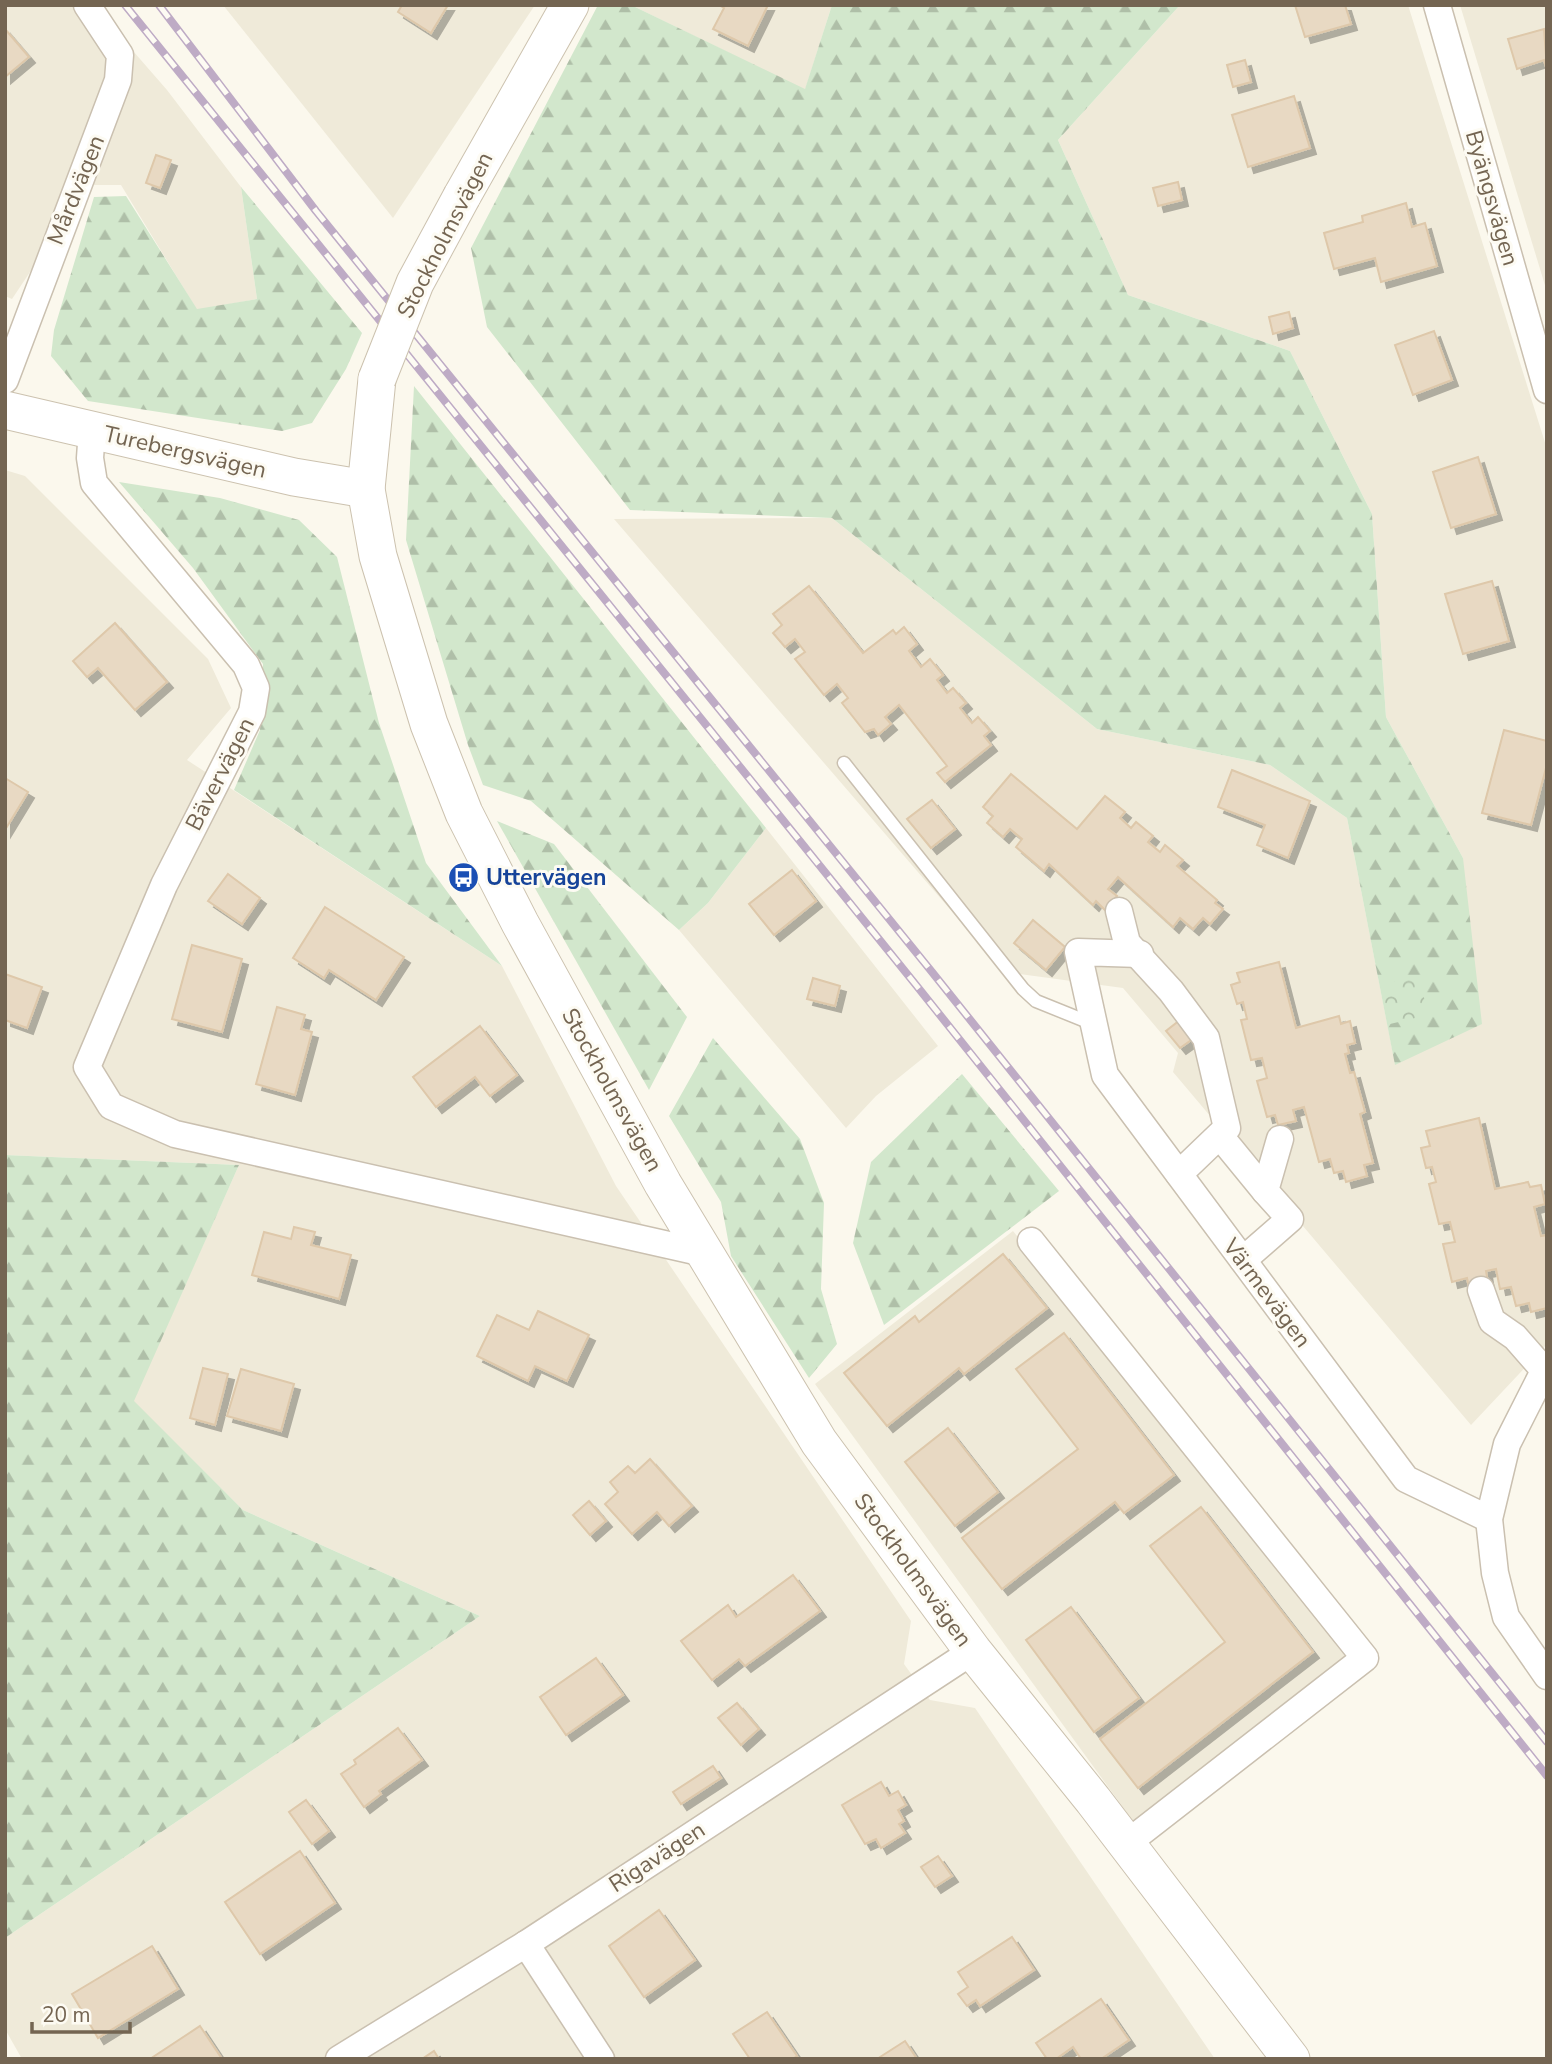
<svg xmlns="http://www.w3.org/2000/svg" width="1552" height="2064" font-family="'Nunito Sans',sans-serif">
	<defs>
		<pattern id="forest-firs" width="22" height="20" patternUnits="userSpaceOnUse" patternTransform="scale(1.75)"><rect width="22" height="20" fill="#d2e7cc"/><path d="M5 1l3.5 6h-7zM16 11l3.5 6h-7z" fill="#afbfa8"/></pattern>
		<pattern id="park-crowns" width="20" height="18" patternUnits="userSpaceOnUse" patternTransform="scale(1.75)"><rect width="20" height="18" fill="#d2e7cc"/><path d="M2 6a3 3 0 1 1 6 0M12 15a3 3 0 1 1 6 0" fill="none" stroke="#afbfa8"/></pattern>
		<filter id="shadow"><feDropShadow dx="6" dy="6" stdDeviation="0" flood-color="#0004"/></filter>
	</defs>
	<rect width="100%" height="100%" fill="#fbf8ed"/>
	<g fill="#efead9">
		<polygon points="5,5 93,5 167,90 241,187 257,299 197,310 121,185 88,185 12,299 5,296"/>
		<polygon points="223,5 535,5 393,218"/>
		<polygon points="631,5 832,5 805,90"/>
		<polygon points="1180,5 1408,5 1547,449 1547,1344 1471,1425 1173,1072 1178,1053 1123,988 1004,972 614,519 832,518 1097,729 1270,765 1347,818 1395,1064 1463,858 1386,717 1372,514 1290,351 1128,295 1058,140"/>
		<polygon points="1460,5 1547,5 1547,292"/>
		<polygon points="5,470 25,476 208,659 231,708 187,760 502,966 616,1186 911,1621 904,1664 930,1700 975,1708 1215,2059 22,2059 5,2029 5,1938 480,1616 243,1510 133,1401 239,1165 5,1155"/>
		<polygon points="766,828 938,1046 876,1096 846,1128 679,930 708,903"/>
		<polygon points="1013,1231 1350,1654 1133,1821 815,1384"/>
	</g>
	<g fill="url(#forest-firs)">
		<polygon points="598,5 631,5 805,89 832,5 1180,5 1058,140 1128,295 1290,351 1372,514 1386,717 1463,858 1482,1024 1395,1065 1347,818 1270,765 1097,729 832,518 630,510 487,327 471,248"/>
		<polygon points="241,187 362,333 346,369 312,423 282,431 88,401 51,356 54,330 94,197 126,196 197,309 257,299"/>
		<polygon points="414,386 766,828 708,903 679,930 531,801 483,785 468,745 406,540"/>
		<polygon points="119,482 220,498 299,520 337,557 379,723 426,863 502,966 234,790 260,730 263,664 193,568"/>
		<polygon points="497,821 554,844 687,1017 649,1090"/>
		<polygon points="713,1038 800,1139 824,1203 821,1289 837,1344 809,1378 731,1256 721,1202 669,1116"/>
		<polygon points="962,1074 1059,1191 884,1325 853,1243 871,1162"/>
		<polygon points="5,1155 239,1165 134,1401 243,1510 480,1616 5,1938"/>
	</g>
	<polygon fill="url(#park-crowns)" points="1419,976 1428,1015 1390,1024 1381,985"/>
	<g fill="#e8d9c3" stroke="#dec8aa" stroke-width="2" filter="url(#shadow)">
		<polygon points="402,5 448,5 431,33 398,12"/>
		<polygon points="719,5 768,5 748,46 713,29 724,8"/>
		<polygon points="1295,5 1345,5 1351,24 1305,37"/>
		<polygon points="5,29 29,57 5,77"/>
		<polygon points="1544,29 1547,70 1544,60 1517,69 1508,39"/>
		<polygon points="1245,60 1251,82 1233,87 1227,65"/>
		<polygon points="1294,96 1310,148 1248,167 1232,115"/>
		<polygon points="156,155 171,160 160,188 146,183"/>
		<polygon points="1178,182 1182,200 1158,206 1153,188"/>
		<polygon points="1406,203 1412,227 1425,223 1437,266 1381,282 1375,258 1334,269 1324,233 1363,222 1362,216"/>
		<polygon points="1289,312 1293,328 1273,334 1269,317"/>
		<polygon points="1434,331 1452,380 1413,395 1395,345"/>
		<polygon points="1478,457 1496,514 1451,528 1433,472"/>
		<polygon points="1492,581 1509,641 1463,654 1445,594"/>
		<polygon points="809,586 863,653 893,630 896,634 904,627 917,644 909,651 921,667 930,659 943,675 937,680 947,693 953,688 966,703 960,708 972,723 978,717 990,731 984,736 991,745 945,782 937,773 947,766 899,705 885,717 891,724 878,735 874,729 865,732 842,703 848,698 837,684 824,695 795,659 805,652 795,639 785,647 773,633 782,625 773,614"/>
		<polygon points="115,623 167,682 135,710 98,668 87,677 73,661"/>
		<polygon points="1504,730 1547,741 1547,764 1531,825 1482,813"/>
		<polygon points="1232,770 1310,801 1288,858 1257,845 1265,825 1218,807"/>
		<polygon points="1011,774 1077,829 1105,796 1125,812 1120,818 1131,828 1136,822 1153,836 1148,842 1160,852 1165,845 1183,860 1177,866 1217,900 1215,903 1223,909 1210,924 1203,918 1193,929 1180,918 1173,927 1118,877 1108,889 1117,896 1105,910 1096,901 1093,905 1049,864 1044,871 1016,847 1022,839 1010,829 1003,837 987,823 993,816 983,807"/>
		<polygon points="5,778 28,792 5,830"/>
		<polygon points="932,800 955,829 931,848 907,819"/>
		<polygon points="792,870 816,901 774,935 749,904"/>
		<polygon points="228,874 260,898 242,924 208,901"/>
		<polygon points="325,907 404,957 376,1000 329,970 324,978 293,958"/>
		<polygon points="1033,920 1065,947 1046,970 1014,943"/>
		<polygon points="192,945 242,959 222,1032 172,1019"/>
		<polygon points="1279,962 1296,1028 1339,1016 1341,1024 1350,1021 1355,1043 1347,1045 1349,1053 1345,1054 1350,1073 1354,1072 1365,1112 1360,1114 1373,1163 1364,1165 1367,1176 1346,1182 1343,1171 1334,1173 1330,1159 1319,1162 1304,1107 1293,1110 1296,1121 1278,1125 1275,1115 1267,1117 1257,1081 1267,1078 1262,1058 1251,1060 1241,1020 1247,1019 1243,1002 1237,1004 1231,985 1240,982 1237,973"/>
		<polygon points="5,974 42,987 27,1028 5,1020"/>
		<polygon points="813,978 840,986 835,1006 807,999"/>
		<polygon points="277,1007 305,1015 301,1029 312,1032 295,1095 256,1084"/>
		<polygon points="1180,1020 1194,1038 1180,1048 1166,1031"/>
		<polygon points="480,1026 517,1075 490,1096 475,1077 436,1107 413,1077"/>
		<polygon points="1479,1118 1495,1189 1528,1182 1530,1187 1541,1185 1545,1204 1534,1207 1541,1236 1547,1235 1547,1308 1531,1312 1529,1303 1516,1306 1511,1287 1500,1289 1496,1269 1486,1271 1488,1283 1469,1287 1467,1278 1452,1282 1443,1244 1455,1242 1450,1222 1439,1224 1429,1184 1436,1182 1432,1167 1426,1168 1421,1148 1430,1146 1426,1131"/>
		<polygon points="294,1227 315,1232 311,1245 351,1255 339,1299 252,1275 264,1232 291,1239"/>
		<polygon points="1003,1254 1047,1308 964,1374 959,1368 887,1426 844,1373 915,1316 919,1322"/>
		<polygon points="538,1311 589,1335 567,1381 535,1366 528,1381 477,1356 497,1315 529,1330"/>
		<polygon points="1064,1333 1174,1475 1124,1513 1115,1502 1002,1589 962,1538 1078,1449 1016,1369"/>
		<polygon points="203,1368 228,1374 215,1425 190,1418"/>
		<polygon points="241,1369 294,1384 281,1431 227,1416"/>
		<polygon points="948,1428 998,1492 955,1526 905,1462"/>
		<polygon points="650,1459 692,1506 669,1526 657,1512 632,1534 605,1504 618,1492 610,1482 628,1466 635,1473"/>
		<polygon points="589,1501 606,1521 590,1535 573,1515"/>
		<polygon points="1201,1507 1313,1652 1138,1788 1100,1739 1225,1642 1150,1546"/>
		<polygon points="793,1575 820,1611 745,1666 739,1659 712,1680 681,1641 728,1605 736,1617"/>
		<polygon points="1071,1607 1139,1698 1094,1732 1026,1640"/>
		<polygon points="596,1658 623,1695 566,1735 540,1697"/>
		<polygon points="737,1703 759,1729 741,1745 718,1718"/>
		<polygon points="398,1728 422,1760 379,1791 381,1794 364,1807 341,1774 356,1764 354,1760"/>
		<polygon points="713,1766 721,1778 681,1804 673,1792"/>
		<polygon points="881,1782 889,1796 898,1791 906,1805 898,1810 904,1821 899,1824 905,1833 881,1848 876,1839 865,1844 842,1805"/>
		<polygon points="306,1800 329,1831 312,1844 289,1812"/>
		<polygon points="300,1851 335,1903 260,1954 225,1902"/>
		<polygon points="938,1856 952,1876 935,1887 921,1867"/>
		<polygon points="659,1910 695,1960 644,1997 609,1946"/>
		<polygon points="1012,1937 1034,1970 980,2006 976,2000 967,2006 958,1994 968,1987 958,1972"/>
		<polygon points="152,1946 178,1989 98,2038 72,1994"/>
		<polygon points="1101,1999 1129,2040 1101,2059 1081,2059 1073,2047 1056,2059 1047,2059 1036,2043"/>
		<polygon points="767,2012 797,2056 793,2059 750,2059 733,2034"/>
		<polygon points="200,2026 222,2059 150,2059"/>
		<polygon points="905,2041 917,2059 877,2059"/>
		<polygon points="434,2051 439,2059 422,2059"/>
	</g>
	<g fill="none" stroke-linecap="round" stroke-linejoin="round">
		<defs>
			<polyline id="lane" points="844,763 1023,989 1036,1001 1093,1024"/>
			<g id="street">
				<polyline points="1437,5 1547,390"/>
				<polyline points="5,380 118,80 120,55 87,5"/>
				<polyline points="92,430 90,458 94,483 246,665 256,688 252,712 164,885 87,1067 111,1106 175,1134 704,1253"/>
				<polyline points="1119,911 1127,943 1171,991 1206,1038 1227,1128 1179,1174"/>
				<polyline points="1140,954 1078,952 1105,1075 1406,1479 1489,1519"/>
				<polyline points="1220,1136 1265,1191"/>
				<polyline points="1031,1241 1365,1658 1126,1844"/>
				<polyline points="1243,1260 1290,1219 1265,1191 1280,1139"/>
				<polyline points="1481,1290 1492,1321 1515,1337 1543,1369"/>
				<polyline points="1547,1365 1507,1444 1489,1519 1495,1573 1506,1617 1547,1676"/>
				<polyline points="526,1944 601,2059"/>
				<polyline points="339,2059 526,1944 973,1651"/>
			</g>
			<g id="secondary">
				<polyline points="462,196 570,5"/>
				<polyline points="377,379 366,489 378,556 429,724 464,813 520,923 663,1184 819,1442 973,1651 1093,1800 1291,2059"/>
				<polyline points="5,410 294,477 366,489"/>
			</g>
		</defs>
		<use href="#lane" stroke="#cac0b0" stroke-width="15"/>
		<use href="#street" stroke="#cac0b0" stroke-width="29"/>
		<use href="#secondary" stroke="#ccc2af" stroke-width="39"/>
		<use href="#lane" stroke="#fff" stroke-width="12"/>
		<use href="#street" stroke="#fff" stroke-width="26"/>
		<use href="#secondary" stroke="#fff" stroke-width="37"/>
		<defs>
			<g id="rail">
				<polyline points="125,5 916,985 1547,1776"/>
				<polyline points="159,5 316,211 932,972 1547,1742"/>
			</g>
		</defs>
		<use href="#rail" stroke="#beabc5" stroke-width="8"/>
		<use href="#rail" stroke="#fdfbf3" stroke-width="5" stroke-dasharray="16" stroke-linecap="butt"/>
		<defs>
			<polyline id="secondary-bridge" points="377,379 415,283 462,196"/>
		</defs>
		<use href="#secondary-bridge" stroke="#ccc2af" stroke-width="39" stroke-linecap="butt"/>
		<use href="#secondary-bridge" stroke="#fff" stroke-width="37"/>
	</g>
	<defs>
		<symbol id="bus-disc" viewBox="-11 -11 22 22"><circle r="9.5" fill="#1a4fb4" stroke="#fdfbf3"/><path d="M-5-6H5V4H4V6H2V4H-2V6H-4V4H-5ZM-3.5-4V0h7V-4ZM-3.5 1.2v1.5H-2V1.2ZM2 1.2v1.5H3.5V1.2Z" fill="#fff"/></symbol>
	</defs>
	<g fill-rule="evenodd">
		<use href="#bus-disc" x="446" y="860" width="35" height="35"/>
	</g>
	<g text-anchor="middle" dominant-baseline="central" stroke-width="6" stroke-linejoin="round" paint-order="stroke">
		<g font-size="23" fill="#746552" stroke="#fdfbf3">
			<text transform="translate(76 190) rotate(-68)">Mårdvägen</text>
			<text transform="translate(1492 198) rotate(74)">Byängsvägen</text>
			<text transform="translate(445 235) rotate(-63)">Stockholmsvägen</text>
			<text transform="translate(185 452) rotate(13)">Turebergsvägen</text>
			<text transform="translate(220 774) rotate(-63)">Bävervägen</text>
			<text transform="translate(612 1090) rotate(61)">Stockholmsvägen</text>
			<text transform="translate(1267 1293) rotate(53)">Värmevägen</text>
			<text transform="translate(913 1570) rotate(54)">Stockholmsvägen</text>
			<text transform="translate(657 1857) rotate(-33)">Rigavägen</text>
		</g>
		<g font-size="23" font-weight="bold" fill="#164399" stroke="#fdfbf3" text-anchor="start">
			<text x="486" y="877">Uttervägen</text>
		</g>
	</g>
	<rect width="1552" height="2064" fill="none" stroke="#746552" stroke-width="14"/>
	<path d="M32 2022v10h98v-10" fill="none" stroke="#746552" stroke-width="3.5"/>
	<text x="42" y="2022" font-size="21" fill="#746552" stroke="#fdfbf3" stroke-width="5" paint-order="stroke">20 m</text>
</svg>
